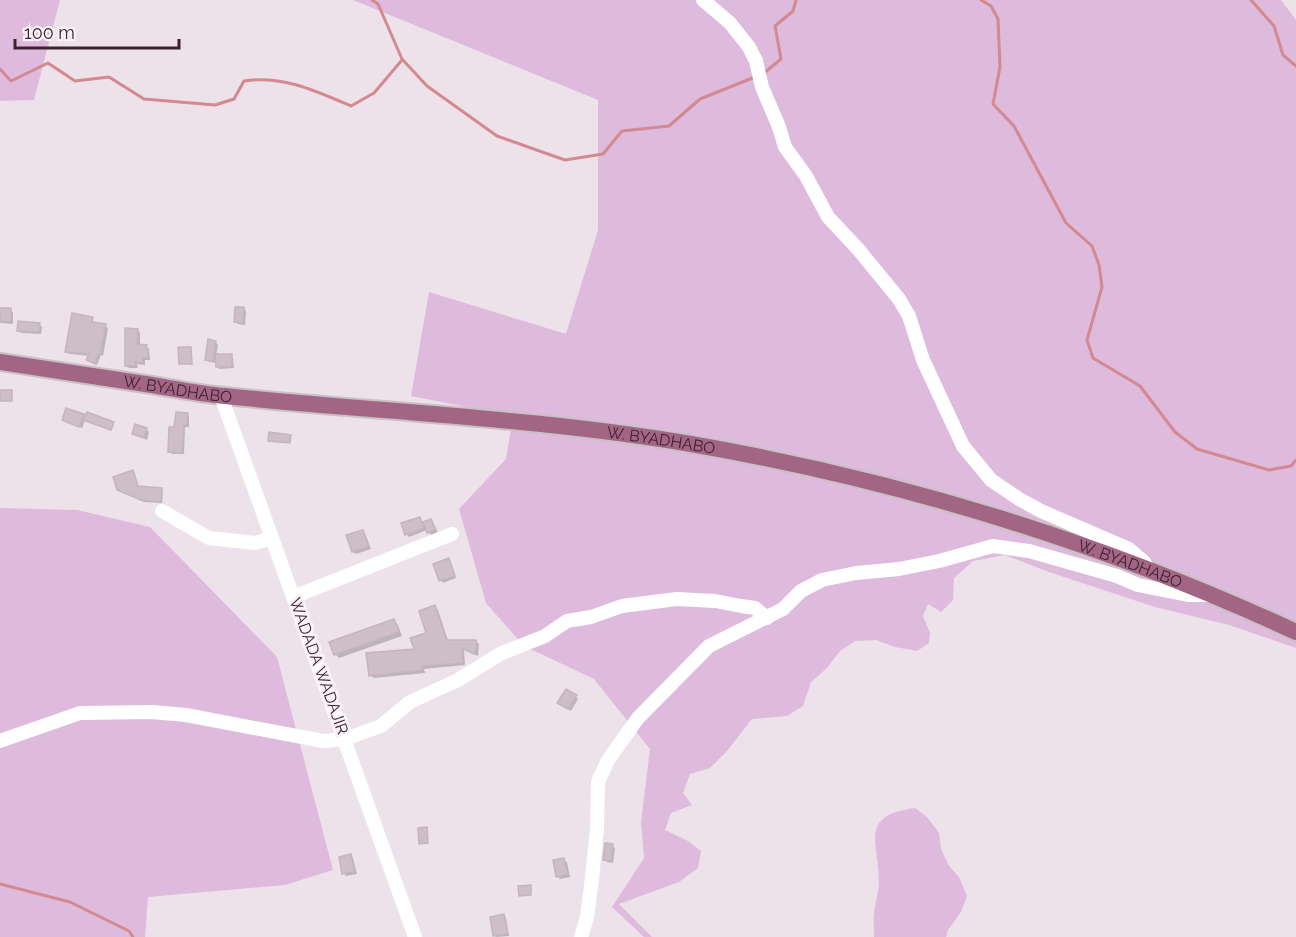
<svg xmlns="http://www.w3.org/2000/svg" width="1296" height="937" font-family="Raleway,sans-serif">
	<rect width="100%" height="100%" fill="#ede2e9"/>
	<g fill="#debadd">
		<polygon points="0,0 60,0 34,100 0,101"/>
		<polygon points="353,0 1281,0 1296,20 1296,648 1229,625 1155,607 1046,571 1005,555 973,561 954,578 953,600 941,612 928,604 923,616 930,633 929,643 917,651 895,647 876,640 855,641 840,651 827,668 811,682 803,706 787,716 752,719 727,751 710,768 690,774 683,793 692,805 671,813 665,830 688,841 701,851 698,868 679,882 619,904 652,937 644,937 612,907 644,858 641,822 650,749 594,679 524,646 486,603 459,509 506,459 513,416 411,396 429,292 566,334 598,230 598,100"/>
		<polygon points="0,508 77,510 150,527 277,657 333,870 285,885 148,897 145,937 0,937"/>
		<path d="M915 808 927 817 939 833 941 849 949 866 959 877 967 896 961 912 948 930 946 937H874C874 929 873 921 874 913 875 903 879 892 879 881 879 841 858 816 915 808Z"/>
	</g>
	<g fill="#0003">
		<polygon points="244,309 246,311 245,325 238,324 235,322"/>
		<polygon points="0,310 11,310 13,313 13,324 0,323"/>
		<polygon points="92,318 94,324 105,326 108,328 103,356 101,355 97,365 88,360 90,356 69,354 67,351"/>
		<polygon points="39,324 42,327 41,334 21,333 18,330"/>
		<polygon points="137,330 140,333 140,346 146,346 149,349 150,360 145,360 145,365 137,364 138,368 129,368 126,366"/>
		<polygon points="215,342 218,345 216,356 231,356 233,358 234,368 219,369 217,363 209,362 206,359"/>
		<polygon points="187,414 189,417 189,427 185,427 184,454 172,454 170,452 176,429"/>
		<polygon points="83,415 86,418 113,423 112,430 85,420 82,428 63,420"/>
		<polygon points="146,429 149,432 147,440 134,434"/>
		<polygon points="132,472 139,488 161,490 163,492 162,503 144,502 118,490"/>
		<polygon points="419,519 423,524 431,521 438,533 431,535 427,530 409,537 406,534"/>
		<polygon points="363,531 371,549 356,554 353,552"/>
		<polygon points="448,560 456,578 443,583 441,580"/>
		<polygon points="435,607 438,610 448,641 475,641 479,644 478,656 464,650 465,665 424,669 425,673 374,678 370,675 416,650 428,634"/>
		<polygon points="394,621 398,625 402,636 339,658 335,654"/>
		<polygon points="576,697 578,699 571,711 562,706"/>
		<polygon points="612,846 615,848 613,863 607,862 604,859"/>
		<polygon points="351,856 353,858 357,874 346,876 344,873"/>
		<polygon points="564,860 567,862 570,877 560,879 558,877"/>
		<polygon points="504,916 506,918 509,936 496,937 494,935"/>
	</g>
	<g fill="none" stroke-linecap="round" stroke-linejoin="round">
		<g stroke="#d3898f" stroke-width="3">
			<polyline points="372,0 378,4 402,59 427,86 497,136 565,160 603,154 622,131 669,126 700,99 755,77"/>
			<polyline points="981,0 991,6 998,19 1000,67 993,104 1014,126 1066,223 1092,246 1099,265 1102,287 1087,340 1093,358 1140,386 1175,432 1197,449 1269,470 1291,466 1296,460"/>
			<polyline points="1251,0 1274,26 1283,55 1296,66"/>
			<path d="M0 69 11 81 48 63 75 81 109 77 144 99 215 105 234 99 244 81C282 75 316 91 351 106L374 93 402 60"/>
			<polyline points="764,73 781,59 775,26 793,11 796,0"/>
			<polyline points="0,884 70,902 129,931 133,937"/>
		</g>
	</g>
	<g fill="#cdbec8" stroke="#c6b4c0" stroke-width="1.5">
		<polygon points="235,307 244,307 243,323 234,322"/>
		<polygon points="0,308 11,308 11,322 0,321"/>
		<polygon points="72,313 93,317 92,322 106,324 100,355 98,354 95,364 86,360 89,354 65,352"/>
		<polygon points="18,321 40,323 39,332 17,331"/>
		<polygon points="125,328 138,329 137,344 147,345 146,349 148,349 148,358 143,358 142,363 135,362 136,366 125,366"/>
		<polygon points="208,339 216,341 213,361 205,360"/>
		<polygon points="178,347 191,347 192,364 179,364"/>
		<polygon points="215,354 232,354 232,367 216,367"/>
		<rect x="0" y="390" width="12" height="11"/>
		<polygon points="66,408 84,414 79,427 62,420"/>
		<polygon points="87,412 114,422 111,430 83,420"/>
		<polygon points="176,412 188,413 187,425 184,425 182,453 168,452 169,427 174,427"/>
		<polygon points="135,424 147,428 144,438 132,434"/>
		<polygon points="269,432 291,435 290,443 268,441"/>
		<polygon points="133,470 138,486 162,488 161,502 141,500 117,490 113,477"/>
		<polygon points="420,517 424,528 405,535 401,523"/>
		<polygon points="431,519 436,530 427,533 423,522"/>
		<polygon points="363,530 369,546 352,552 346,535"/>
		<polygon points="449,558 455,576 439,581 433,564"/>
		<polygon points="435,605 447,640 476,640 477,648 474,654 462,648 463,663 422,666 422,670 369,676 366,653 414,649 410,638 426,633 419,611"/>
		<polygon points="394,619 399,632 334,655 329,642"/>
		<polygon points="566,689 577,695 568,709 557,703"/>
		<polygon points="427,827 428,843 419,844 418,828"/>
		<polygon points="605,843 613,844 611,861 603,860"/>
		<polygon points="351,854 355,871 342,874 339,857"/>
		<polygon points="564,858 568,875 556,877 553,860"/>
		<polygon points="531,885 531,895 519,896 518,886"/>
		<polygon points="504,914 508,934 493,936 490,917"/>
	</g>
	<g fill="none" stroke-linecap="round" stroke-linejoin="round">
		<defs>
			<g id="major">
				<path id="s1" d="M0 362C51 370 101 377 152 385 176 389 201 394 225 396 380 412 537 418 691 444 899 480 1104 543 1296 632"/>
			</g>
		</defs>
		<use href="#major" stroke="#c9c1c5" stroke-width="20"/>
		<g stroke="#fff" stroke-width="14">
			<polyline points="703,0 730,23 749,47 756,61 762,87 779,127 785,147 806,176 828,217 858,249 899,299 909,316 923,360 963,446 991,480 1019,499 1041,511 1129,549 1144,562 1149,570"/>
			<polyline points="221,396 415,937"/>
			<polyline points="162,511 209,538 255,543 272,538"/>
			<polyline points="293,597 452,534"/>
			<polyline points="0,741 80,713 152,712 186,715 323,741 345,739 381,726 410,702 458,680 500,654 545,636 567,621 591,617 622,606 677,599 715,601 741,606 755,608 767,618"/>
			<polyline points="581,937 587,917 592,878 597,829 598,782 608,760 638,718 709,646 783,609 801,591 822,580 856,573 899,569 939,561 993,546 1029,551 1117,576 1138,585 1188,595 1208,595"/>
		</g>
		<use href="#major" stroke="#a36584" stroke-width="16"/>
	</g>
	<g text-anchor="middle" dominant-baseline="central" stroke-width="6" stroke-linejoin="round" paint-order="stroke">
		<g font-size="16" fill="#3e2130" stroke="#f9f3f7">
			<text stroke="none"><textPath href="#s1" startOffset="180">W. BYADHABO</textPath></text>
			<text stroke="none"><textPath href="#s1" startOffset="666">W. BYADHABO</textPath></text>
			<text stroke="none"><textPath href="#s1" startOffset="1152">W. BYADHABO</textPath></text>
			<text transform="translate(319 666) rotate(70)">WADADA WADAJIR</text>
		</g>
	</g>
	<path d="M15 39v9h164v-9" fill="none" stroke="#3e2130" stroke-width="3"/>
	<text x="24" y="39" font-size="18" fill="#3e2130" stroke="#f9f3f7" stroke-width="4.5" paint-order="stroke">100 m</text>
</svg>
